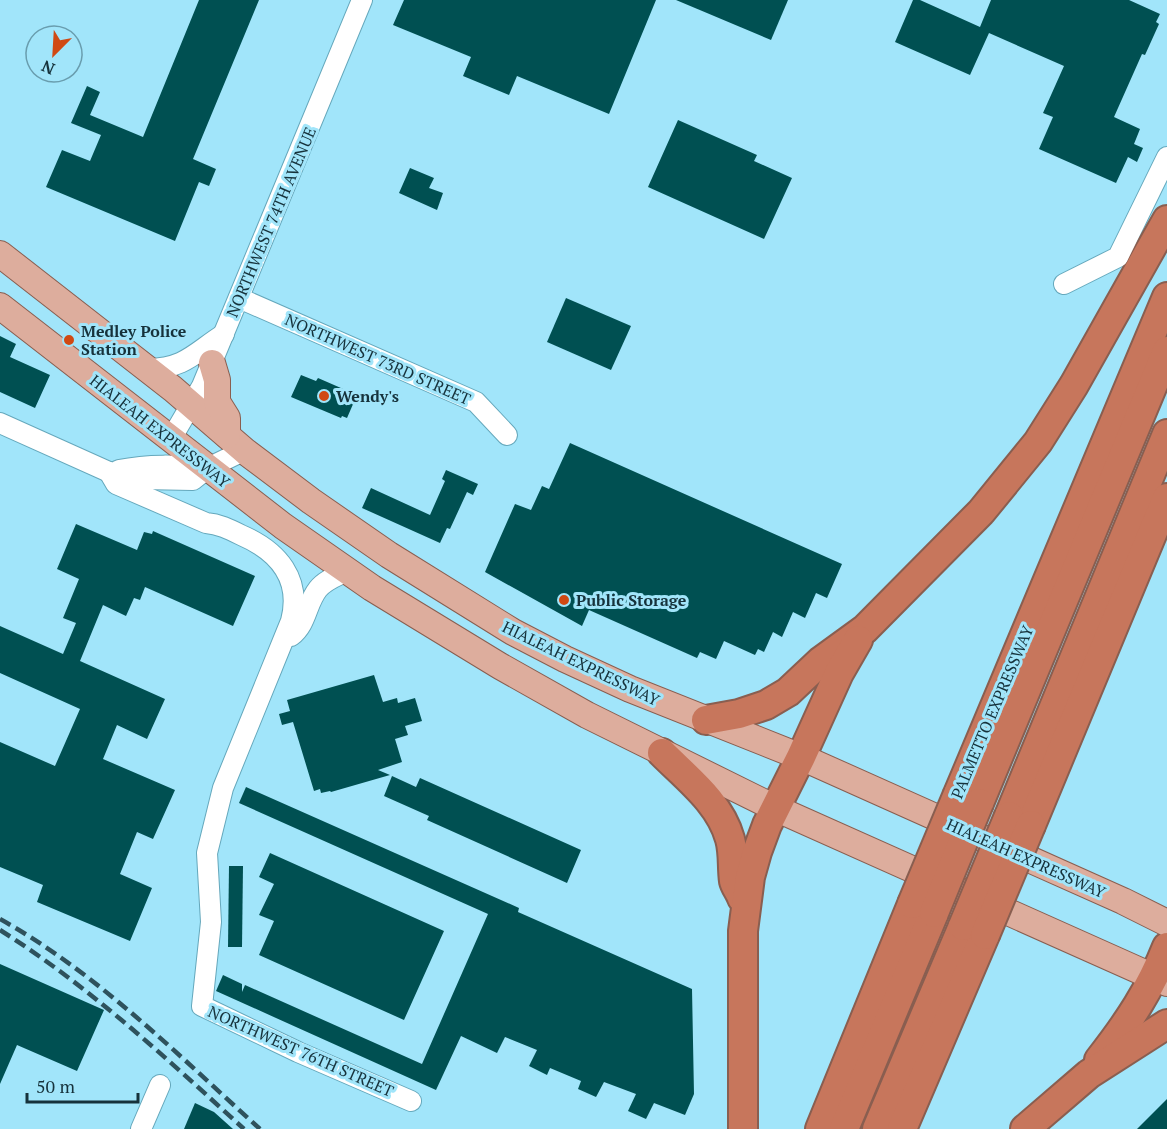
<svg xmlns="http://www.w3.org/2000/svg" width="1167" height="1129" font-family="'PT Serif',serif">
	<rect width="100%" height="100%" fill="#a1e5fa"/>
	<g fill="#005052">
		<polygon points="199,0 259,0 193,159 216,169 209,186 199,182 175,241 46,187 62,150 90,161 101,135 71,123 87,86 100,92 90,115 143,137"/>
		<polygon points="404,0 656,0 609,114 517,76 509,95 463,76 471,57 393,25"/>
		<polygon points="676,0 788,0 771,40"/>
		<polygon points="913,0 920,0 980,27 991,0 1129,0 1160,14 1156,22 1159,24 1145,55 1142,54 1114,117 1140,129 1134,144 1143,148 1137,162 1128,157 1116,183 1039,149 1053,117 1043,113 1064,66 989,33 970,75 895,42"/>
		<polygon points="678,120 757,155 754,161 792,178 764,239 648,187"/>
		<polygon points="410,168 434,178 429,188 443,193 437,210 399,193"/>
		<polygon points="566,298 631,326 611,370 547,342"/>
		<polygon points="0,336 16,344 10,357 50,375 35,408 0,392"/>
		<polygon points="301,375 316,381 318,378 357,395 347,418 342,416 341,418 291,397"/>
		<polygon points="570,443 842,564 827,598 816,593 805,618 793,612 782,637 773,632 764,652 758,649 755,655 724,641 716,659 700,652 697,658 589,610 582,626 485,572 515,504 531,510 542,486 549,489"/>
		<polygon points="446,470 478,484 473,495 467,492 450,529 447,528 440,543 362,508 371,488 430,515 445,481 442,479"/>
		<polygon points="76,524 137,550 144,532 152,534 153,531 255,576 233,626 145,587 140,600 134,598 126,616 103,605 80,661 165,699 147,739 117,725 103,759 175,790 153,839 137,832 120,874 152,888 130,941 37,902 43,885 0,867 0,742 55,766 80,709 0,673 0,626 63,654 76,623 63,618 79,579 57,569"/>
		<polygon points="374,675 383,702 397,698 398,703 415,698 422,721 405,726 408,735 395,739 402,762 378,770 390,775 331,792 330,791 321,793 320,789 314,791 293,722 282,725 279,714 290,711 287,700"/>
		<polygon points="392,776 416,787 420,778 581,850 567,883 427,820 429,816 384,796"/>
		<polygon points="246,787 519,908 518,912 692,989 694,1094 685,1115 654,1103 646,1119 628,1111 636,1094 604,1082 596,1097 578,1089 581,1081 550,1068 547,1075 529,1066 537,1050 505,1037 497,1053 461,1036 436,1090 216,991 223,975 242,984 242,992 245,985 422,1064 488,914 239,803"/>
		<polygon points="270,853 444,931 404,1020 259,955 274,921 259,915 274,884 259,877"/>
		<polygon points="229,866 243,866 242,947 228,947"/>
		<polygon points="0,964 104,1010 77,1071 17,1045 0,1084"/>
		<polygon points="1167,1099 1167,1129 1137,1129"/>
		<polygon points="195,1103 214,1112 233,1129 184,1129"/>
	</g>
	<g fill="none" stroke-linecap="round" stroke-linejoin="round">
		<defs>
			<g id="minor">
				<polyline points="1064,284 1118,257 1167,157"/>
				<polyline points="239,298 476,402 507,435"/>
				<path d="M148 369C186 368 194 353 224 334"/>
				<polyline points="0,423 109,472 142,479 193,480 208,468 245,450"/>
				<polyline points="171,439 202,386 362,0"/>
				<path d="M119 470C149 464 177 465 208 468"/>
				<path d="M109 472 116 484 206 523C219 524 229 529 241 535 278 551 302 579 291 621L223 788 207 853 211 922 202 1006 298 1052 411 1101"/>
				<path d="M291 636C307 624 306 604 318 589 325 580 337 576 347 571"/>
				<polyline points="141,1129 160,1085"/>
			</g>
			<g id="major">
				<polyline points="0,254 173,389 246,452 311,501 389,555 513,632 565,659 630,689 801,757 1123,901 1167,923"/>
				<polyline points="0,306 283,526 372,588 500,666 587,715 775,808 1167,983"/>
				<polyline points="212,363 217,380 217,402 227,418 227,435"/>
			</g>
			<g id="highway">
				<polyline points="706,720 739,714 766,705 788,692 821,661 865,629 981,512 1038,442 1074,385 1167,220"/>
				<path d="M662 753C688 779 720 803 730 839 734 853 732 867 734 881 735 886 740 892 742 898"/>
				<polyline points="958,794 1167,297"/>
				<polyline points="979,803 1167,351"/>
				<polyline points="1009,816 1167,434"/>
				<polyline points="1031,825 1167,498"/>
				<path d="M1099 1060C1128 1023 1150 990 1167 947"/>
				<polyline points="743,1129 743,931 750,877 757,852 767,825 801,757 839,673 858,640"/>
				<polyline points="820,1129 912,904"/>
				<polyline points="844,1129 934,913"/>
				<polyline points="877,1129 963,926"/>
				<polyline points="902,1129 985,935"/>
				<polyline points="1025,1129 1089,1074 1167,1024"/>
			</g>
		</defs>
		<use href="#minor" stroke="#65a8bc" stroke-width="22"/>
		<use href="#major" stroke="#895e50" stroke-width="28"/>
		<use href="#highway" stroke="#895e50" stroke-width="32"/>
		<use href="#minor" stroke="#fff" stroke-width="20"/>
		<use href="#major" stroke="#ddad9d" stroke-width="26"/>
		<use href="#highway" stroke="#c7765c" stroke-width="28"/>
		<g stroke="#2e525d" stroke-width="4.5" stroke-dasharray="12 6" stroke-linecap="butt">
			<path d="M0 919C97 973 178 1055 260 1129"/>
			<path d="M0 930C90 987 166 1058 244 1129"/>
		</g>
		<defs>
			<g id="highway-bridge">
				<polyline points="912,904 958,794"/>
				<polyline points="934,913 979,803"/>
				<polyline points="963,926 1009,816"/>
				<polyline points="985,935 1031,825"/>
			</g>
		</defs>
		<use href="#highway-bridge" stroke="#895e50" stroke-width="32" stroke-linecap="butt"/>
		<use href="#highway-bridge" stroke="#c7765c" stroke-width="28"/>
	</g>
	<g fill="#d04913" stroke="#a1e5fa" stroke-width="2">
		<circle cx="69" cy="340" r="6"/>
		<circle cx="324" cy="396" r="6"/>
		<circle cx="564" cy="600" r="6"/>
	</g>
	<g text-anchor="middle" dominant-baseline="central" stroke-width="6" stroke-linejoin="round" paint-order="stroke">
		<g font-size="16" fill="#16323b" stroke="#a1e5fa">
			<text transform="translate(271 222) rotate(-67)">NORTHWEST 74TH AVENUE</text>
			<text transform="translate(378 359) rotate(24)">NORTHWEST 73RD STREET</text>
			<text transform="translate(160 431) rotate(38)">HIALEAH EXPRESSWAY</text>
			<text transform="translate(581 663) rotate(26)">HIALEAH EXPRESSWAY</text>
			<text transform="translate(992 712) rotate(-67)">PALMETTO EXPRESSWAY</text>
			<text transform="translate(1026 858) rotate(24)">HIALEAH EXPRESSWAY</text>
			<text transform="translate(301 1051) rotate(24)">NORTHWEST 76TH STREET</text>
		</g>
		<g font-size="16" font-weight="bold" fill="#16323b" stroke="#a1e5fa" text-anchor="start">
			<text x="81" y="331">Medley Police<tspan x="81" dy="18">Station</tspan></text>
			<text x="336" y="396">Wendy's</text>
			<text x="576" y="600">Public Storage</text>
		</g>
	</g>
	<g transform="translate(54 54) rotate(204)"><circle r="28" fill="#a1e5fa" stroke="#699dae" stroke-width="1.5"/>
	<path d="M0-4.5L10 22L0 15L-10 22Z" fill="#d04913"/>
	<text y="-9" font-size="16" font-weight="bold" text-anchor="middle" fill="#16323b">N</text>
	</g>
	<path d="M27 1093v9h111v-9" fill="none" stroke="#16323b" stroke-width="3"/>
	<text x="36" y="1093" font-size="18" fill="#16323b" stroke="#a1e5fa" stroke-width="4.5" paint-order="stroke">50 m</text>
</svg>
